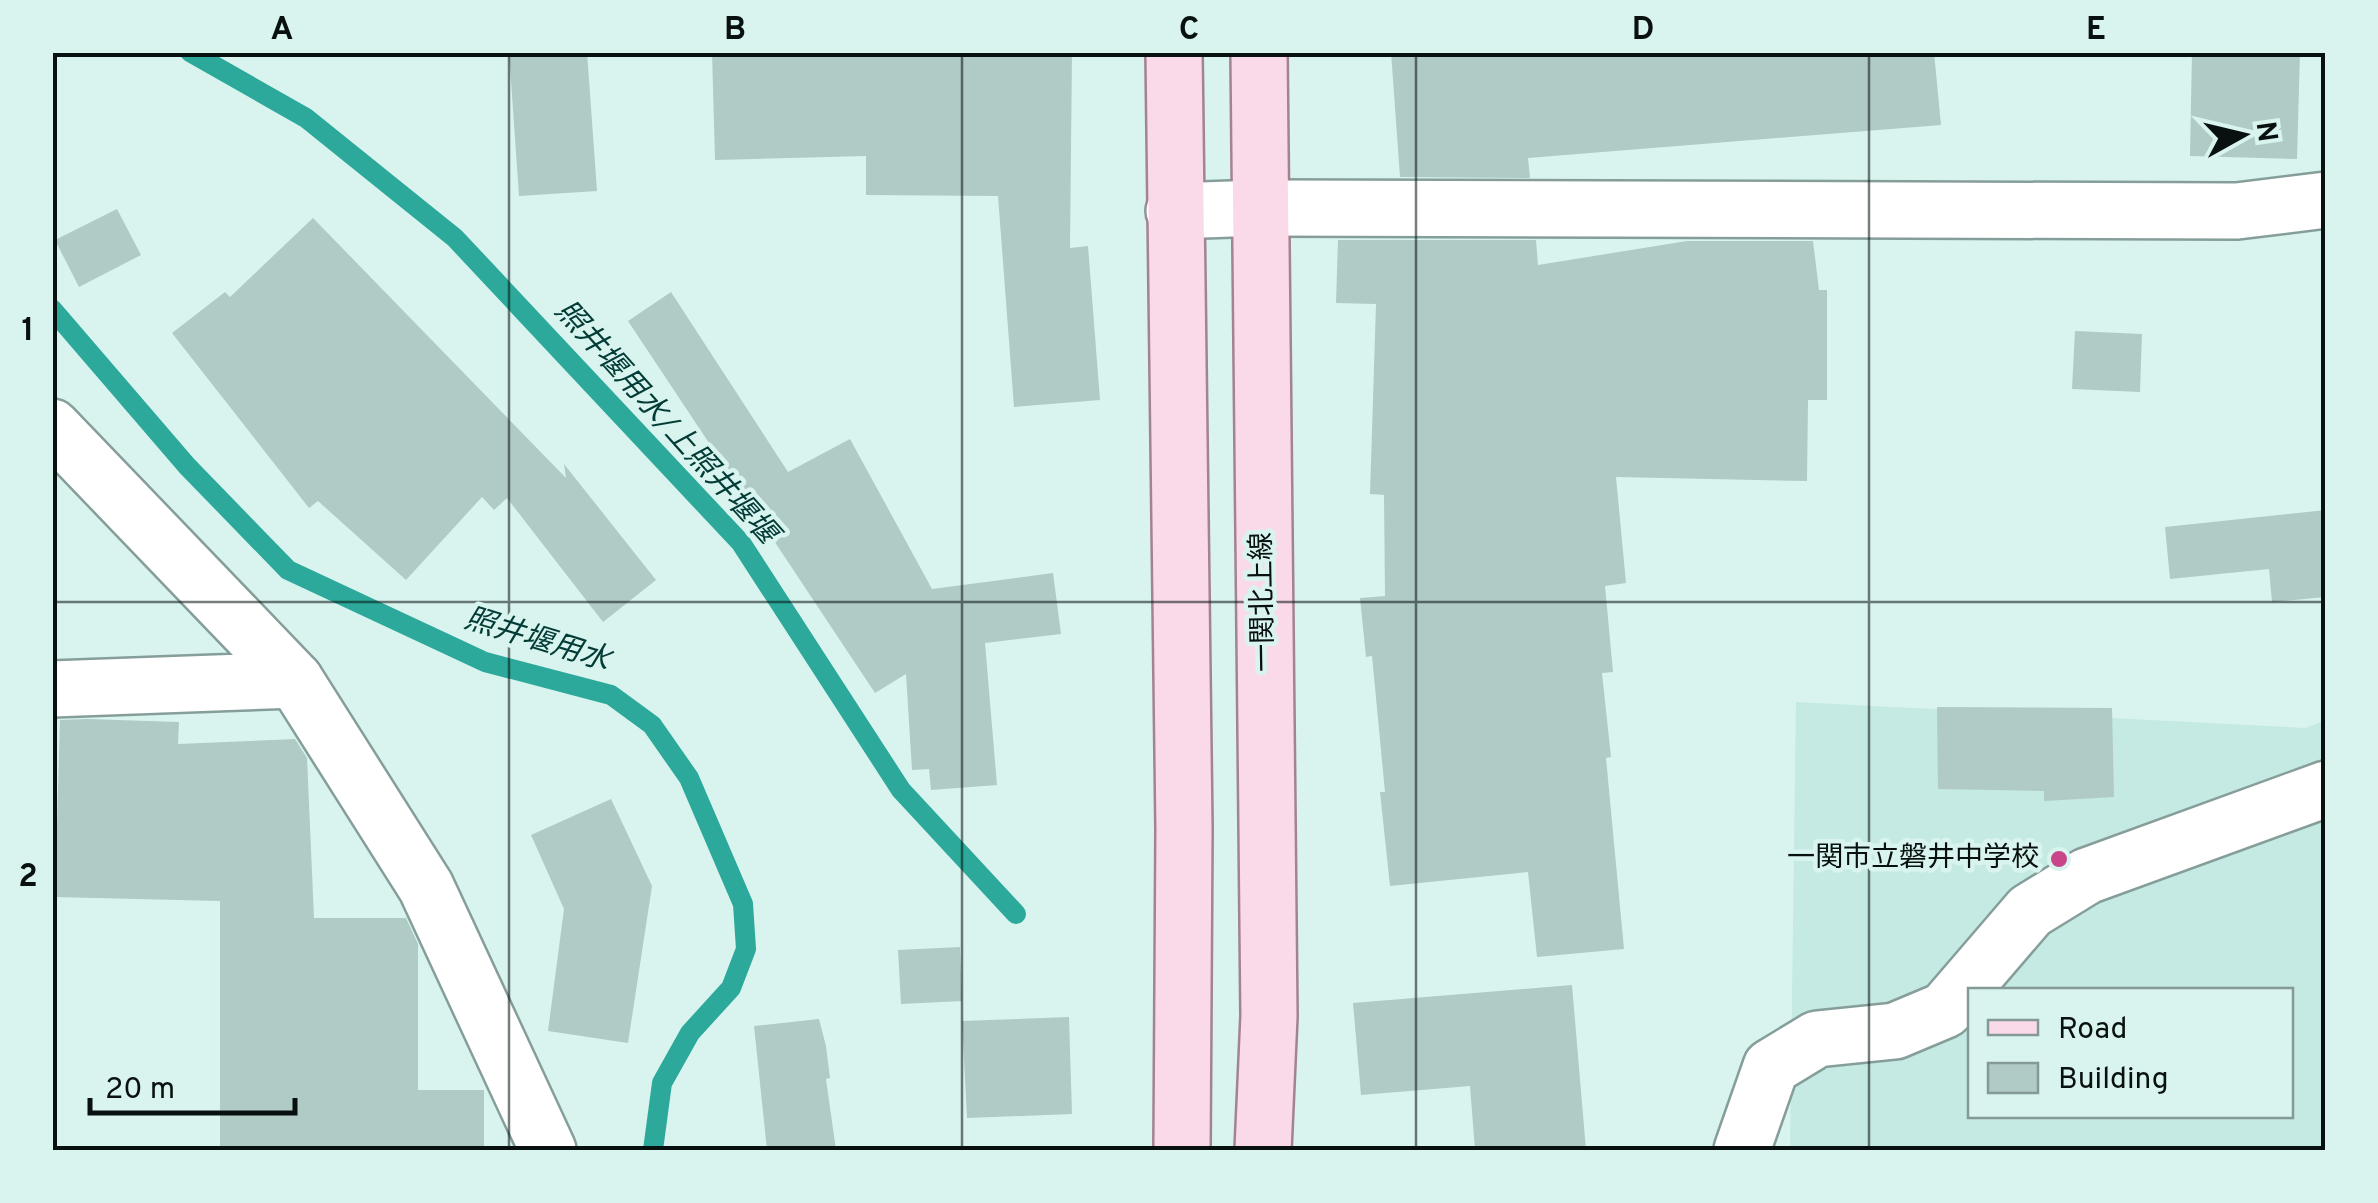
<svg xmlns="http://www.w3.org/2000/svg" width="2378" height="1203" font-family="Overpass,'Noto Sans JP',sans-serif">
	<rect width="100%" height="100%" fill="#d9f4ef"/>
	<path fill="#c5e9e3" fill-rule="evenodd" d="M1796 702 2306 728 2325 720V1150H1790ZM1970 990H2290V1116H1970Z"/>
	<g fill="none" stroke-linecap="round" stroke-linejoin="round">
		<g stroke="#2ca99b" stroke-width="20">
			<polyline points="190,52 306,118 455,238 741,543 901,790 1016,914"/>
			<polyline points="52,309 187,466 288,570 485,662 611,695 652,725 689,778 743,904 746,949 731,988 690,1033 662,1083 653,1150"/>
		</g>
	</g>
	<g fill="#b0cac5">
		<polygon points="509,52 587,52 597,191 519,196"/>
		<polygon points="712,52 1072,52 1070,248 1088,246 1100,400 1014,407 998,196 866,195 866,156 715,160"/>
		<polygon points="1391,52 1934,52 1941,125 1528,158 1530,178 1400,177"/>
		<polygon points="2192,52 2300,52 2297,159 2190,156"/>
		<polygon points="117,209 141,255 79,287 55,240"/>
		<polygon points="313,218 566,478 564,464 656,580 603,622 507,498 494,510 482,497 406,580 318,501 309,508 172,333 225,292 230,297"/>
		<polygon points="1338,240 1536,240 1538,265 1687,241 1813,241 1819,290 1827,290 1827,400 1808,400 1807,481 1616,477 1626,583 1605,586 1613,672 1602,673 1611,757 1606,758 1624,949 1537,957 1528,872 1390,886 1380,792 1385,792 1372,656 1366,657 1360,598 1385,596 1384,495 1370,494 1376,304 1336,303"/>
		<polygon points="671,292 788,472 850,439 932,589 1053,573 1061,634 985,643 997,785 931,790 929,769 912,770 906,674 875,693 628,321"/>
		<polygon points="2075,331 2142,334 2140,392 2072,389"/>
		<polygon points="2326,510 2326,597 2272,602 2269,569 2170,579 2165,527"/>
		<polygon points="1937,707 2112,708 2114,797 2044,801 2044,791 1938,789"/>
		<polygon points="87,719 179,722 178,744 295,739 307,758 314,918 406,918 418,944 418,1090 484,1090 484,1150 220,1150 220,901 55,897 60,720"/>
		<polygon points="611,799 652,886 628,1043 548,1031 564,909 531,835"/>
		<polygon points="960,947 962,1001 901,1004 898,950"/>
		<polygon points="1572,985 1586,1150 1475,1150 1470,1086 1361,1095 1353,1003"/>
		<polygon points="1069,1017 1072,1114 967,1118 962,1021"/>
		<polygon points="819,1019 826,1046 830,1078 826,1079 836,1150 767,1150 754,1026"/>
	</g>
	<g fill="none" stroke-linecap="round" stroke-linejoin="round">
		<defs>
			<g id="minor">
				<polyline points="1174,211 1260,208 2237,211 2326,200"/>
				<polyline points="52,427 295,680 52,689"/>
				<polyline points="295,680 426,887 548,1150"/>
				<polyline points="1742,1150 1771,1067 1817,1039 1895,1031 1945,1010 2030,911 2087,876 2326,789"/>
			</g>
			<g id="major">
				<polyline points="1174,52 1184,829 1182,1150"/>
				<polyline points="1259,52 1269,1016 1263,1150"/>
			</g>
		</defs>
		<use href="#minor" stroke="#869e9a" stroke-width="60"/>
		<use href="#major" stroke="#a38392" stroke-width="60"/>
		<use href="#minor" stroke="#fff" stroke-width="55"/>
		<use href="#major" stroke="#fadae8" stroke-width="55"/>
	</g>
	<path fill="none" stroke="#081110" stroke-width="2.5" stroke-opacity="0.55" d="M509 52V1150M962 52V1150M1416 52V1150M1869 52V1150M52 602H2326"/>
	<circle fill="#c8458a" stroke="#d9f4ef" stroke-width="4" cx="2059" cy="859" r="10"/>
	<g text-anchor="middle" dominant-baseline="central" stroke-width="9" stroke-linejoin="round" paint-order="stroke">
		<g font-size="28" fill="#081110" stroke="#d9f4ef">
			<text transform="translate(1264 602) rotate(-91)">一関北上線</text>
		</g>
		<g font-size="28" fill="#081110" stroke="#d9f4ef" text-anchor="end">
			<text x="2039" y="859">一関市立磐井中学校</text>
		</g>
		<g font-size="30" font-style="italic" fill="#033c36" stroke="#d9f4ef">
			<text transform="translate(665 423) rotate(48)">照井堰用水/上照井堰堰</text>
			<text transform="translate(537 641) rotate(17)">照井堰用水</text>
		</g>
	</g>
	<rect width="2378" height="1203" fill="none" stroke="#d9f4ef" stroke-width="110"/>
	<rect x="1968" y="988" width="325" height="130" fill="#d9f4ef" stroke="#859996" stroke-width="2.5"/>
	<rect x="1988" y="1020" width="50" height="15" fill="#fadae8" stroke="#859996" stroke-width="2.5"/>
	<text x="2058" y="1038" font-size="30" fill="#081110">Road</text>
	<rect x="1988" y="1063" width="50" height="30" fill="#b0cac5" stroke="#859996" stroke-width="2.5"/>
	<text x="2058" y="1088" font-size="30" fill="#081110">Building</text>
	<g transform="translate(2243 135) rotate(82)" stroke="#d9f4ef" stroke-width="8" paint-order="stroke">
	<path d="M0-8L18 38L0 25L-18 38Z" fill="#081110"/>
	<text y="-15" font-size="28" font-weight="bold" text-anchor="middle" fill="#081110">N</text>
	</g>
	<path d="M90 1098v15h205v-15" fill="none" stroke="#081110" stroke-width="5"/>
	<text x="105" y="1098" font-size="30" fill="#081110" stroke="#d9f4ef" stroke-width="8" paint-order="stroke">20 m</text>
	<rect x="55" y="55" width="2268" height="1093" fill="none" stroke="#081110" stroke-width="4"/>
	<g font-size="32" text-anchor="middle" font-weight="bold" fill="#081110">
		<text x="282" y="39">A</text>
		<text x="735" y="39">B</text>
		<text x="1189" y="39">C</text>
		<text x="1643" y="39">D</text>
		<text x="2096" y="39">E</text>
		<text x="28" y="340">1</text>
		<text x="28" y="886">2</text>
	</g>
</svg>
